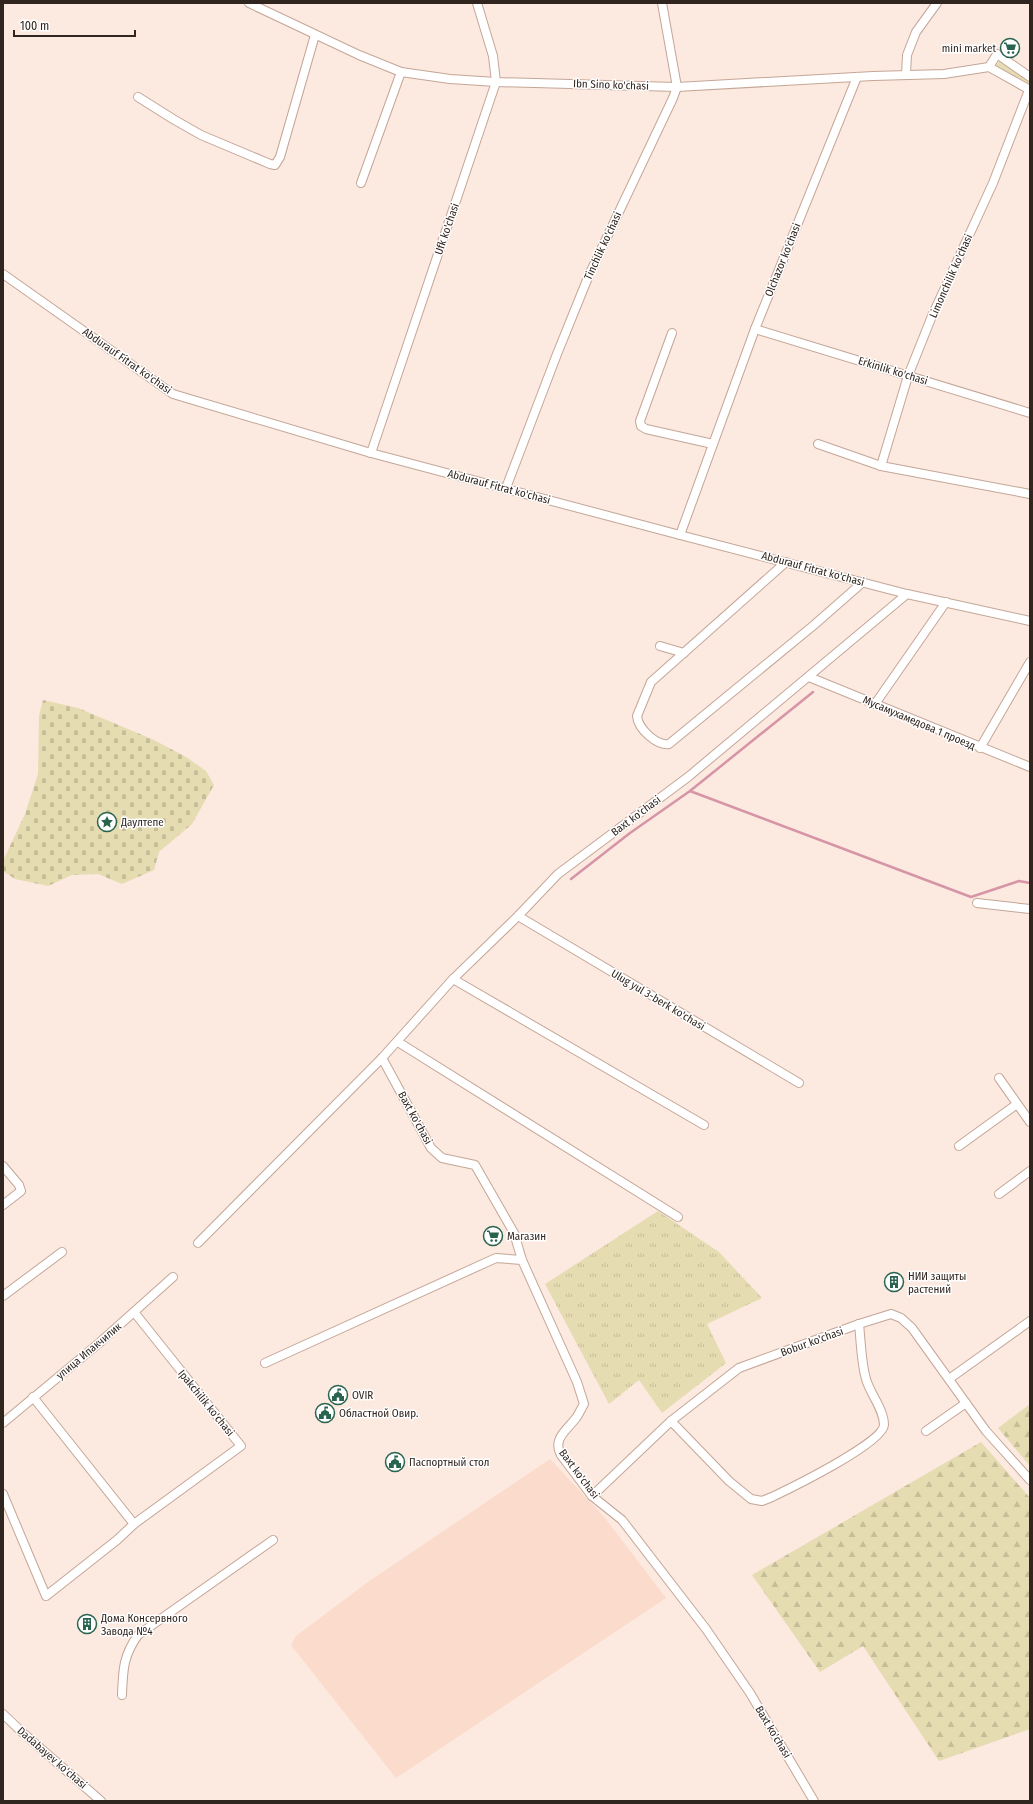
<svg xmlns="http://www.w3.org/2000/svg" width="1033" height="1804" font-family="'Fira Sans Condensed',sans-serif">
	<defs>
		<pattern id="grass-tufts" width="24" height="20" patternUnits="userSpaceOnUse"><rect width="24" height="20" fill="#e6dcb2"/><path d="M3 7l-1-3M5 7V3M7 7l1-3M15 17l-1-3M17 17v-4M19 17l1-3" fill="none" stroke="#c6bd99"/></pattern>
		<pattern id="forest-firs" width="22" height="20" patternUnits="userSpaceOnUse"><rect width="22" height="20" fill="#e6dcb2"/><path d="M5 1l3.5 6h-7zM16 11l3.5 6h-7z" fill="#c6bd99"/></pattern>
		<pattern id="cemetery-stones" width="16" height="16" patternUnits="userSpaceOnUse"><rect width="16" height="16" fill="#e6dcb2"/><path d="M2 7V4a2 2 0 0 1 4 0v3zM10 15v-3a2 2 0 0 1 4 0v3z" fill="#c6bd99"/></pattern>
		<pattern id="park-crowns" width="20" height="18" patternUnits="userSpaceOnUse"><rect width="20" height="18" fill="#e6dcb2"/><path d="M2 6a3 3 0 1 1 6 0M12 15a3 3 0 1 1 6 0" fill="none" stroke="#c6bd99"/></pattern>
	</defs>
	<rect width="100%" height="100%" fill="#fce9df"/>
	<polygon fill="#fbdbcb" points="550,1459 605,1518 666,1598 396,1778 291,1645 296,1636 368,1582"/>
	<polygon fill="url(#grass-tufts)" points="658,1211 719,1252 762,1298 707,1324 726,1363 662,1413 639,1380 609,1404 545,1284"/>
	<g fill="url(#forest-firs)">
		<polygon points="1030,1404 1030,1466 998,1428"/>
		<polygon points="981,1442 1030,1498 1030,1729 939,1761 863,1646 820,1672 752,1575"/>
	</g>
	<polygon fill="url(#cemetery-stones)" points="43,700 78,708 154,740 186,757 206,771 214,785 192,824 159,852 154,870 122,884 98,874 72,875 48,886 15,879 3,871 3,861 25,814 38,774 39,716"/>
	<polygon fill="url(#park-crowns)" points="1000,60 1030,81 1030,86 996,66"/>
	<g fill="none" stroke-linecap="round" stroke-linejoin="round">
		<g stroke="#d695a6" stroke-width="2.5">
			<polyline points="690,791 971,897 1019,881 1030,883"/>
			<polyline points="571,879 630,833 690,791 813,692"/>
		</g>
		<defs>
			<g id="street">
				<polyline points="249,3 359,55 401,72 450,79 496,82 677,87 873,76 944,74 989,67 1030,90"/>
				<polyline points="989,67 997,54 1030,77"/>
				<polyline points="906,74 907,55 916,32 937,3"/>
				<polyline points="138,97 173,119 201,135 270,164 275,165 280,157 315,35"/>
				<polyline points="361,183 401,72"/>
				<polyline points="3,274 173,394 371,453 680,535 907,594 1030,621"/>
				<polyline points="755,329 1030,413"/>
				<polyline points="672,333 640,421 641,426 646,429 713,444"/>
				<polyline points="818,444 881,466 1030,494"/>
				<polyline points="371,453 496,82 493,56 477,3"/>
				<polyline points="881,466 908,376 932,316 993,183 1029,90"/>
				<polyline points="506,488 557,354 589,275 673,98 677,87 662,3"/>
				<polyline points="680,535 755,329 857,77"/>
				<path d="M786 562 651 682 637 716C638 729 657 746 669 744L814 625 863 582"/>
				<polyline points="660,646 684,653"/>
				<polyline points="809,677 1030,767"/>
				<polyline points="875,704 946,602"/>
				<polyline points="980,748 1030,662"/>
				<polyline points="977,903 1030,909"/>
				<polyline points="518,916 799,1083"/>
				<polyline points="453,979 704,1125"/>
				<polyline points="398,1042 678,1217"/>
				<path d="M382 1058 431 1148 442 1158 475 1165 514 1233 522 1260 577 1382 584 1404C581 1409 579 1414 576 1418 567 1430 552 1439 561 1455L592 1496 622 1520 706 1629 750 1693 814 1801"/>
				<polyline points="999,1078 1030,1122"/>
				<polyline points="959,1146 1017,1104"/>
				<polyline points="3,1166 19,1185 21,1191 3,1205"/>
				<polyline points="999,1194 1030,1171"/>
				<polyline points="198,1243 382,1058 453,979 518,916 558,874 688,777 907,594"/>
				<polyline points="3,1296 62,1252"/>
				<polyline points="265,1363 496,1258 522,1260"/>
				<polyline points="949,1379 1030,1321"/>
				<polyline points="33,1397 134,1524"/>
				<path d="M671 1421 729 1481 751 1499 762 1501 772 1497C791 1488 883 1443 884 1425 884 1409 870 1394 866 1379 861 1362 861 1342 859 1324"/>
				<polyline points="3,1423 98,1344 173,1277"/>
				<polyline points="926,1431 966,1403"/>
				<polyline points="3,1494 46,1596 117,1540 134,1524 241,1446 134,1312"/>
				<polyline points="592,1496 671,1421 739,1368 859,1324 891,1314 901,1318 912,1328 986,1431 1030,1480"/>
				<path d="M122 1695C123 1670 123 1656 138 1635L273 1540"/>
				<polyline points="3,1714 23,1733 101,1801"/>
			</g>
		</defs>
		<use href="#street" stroke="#c4a697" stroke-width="10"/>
		<use href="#street" stroke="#fff" stroke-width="8"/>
	</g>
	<defs>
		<symbol id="supermarket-ring" viewBox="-11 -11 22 22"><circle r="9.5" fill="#fff" stroke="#29644f" stroke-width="1.5"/><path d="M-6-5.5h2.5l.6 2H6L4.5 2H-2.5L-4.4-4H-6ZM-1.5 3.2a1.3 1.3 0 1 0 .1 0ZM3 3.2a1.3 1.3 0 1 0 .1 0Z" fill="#29644f"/></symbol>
		<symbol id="sight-ring" viewBox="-11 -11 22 22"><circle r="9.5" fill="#fff" stroke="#29644f" stroke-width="1.5"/><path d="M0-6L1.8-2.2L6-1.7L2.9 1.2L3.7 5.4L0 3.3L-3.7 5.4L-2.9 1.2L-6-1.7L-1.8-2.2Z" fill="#29644f"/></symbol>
		<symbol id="building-ring" viewBox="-11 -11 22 22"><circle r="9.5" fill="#fff" stroke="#29644f" stroke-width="1.5"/><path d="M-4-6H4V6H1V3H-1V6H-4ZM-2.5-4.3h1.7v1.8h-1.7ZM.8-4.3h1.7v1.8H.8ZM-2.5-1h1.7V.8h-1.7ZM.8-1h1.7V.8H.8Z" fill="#29644f"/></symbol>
		<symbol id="civic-ring" viewBox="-11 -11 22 22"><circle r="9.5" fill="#fff" stroke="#29644f" stroke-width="1.5"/><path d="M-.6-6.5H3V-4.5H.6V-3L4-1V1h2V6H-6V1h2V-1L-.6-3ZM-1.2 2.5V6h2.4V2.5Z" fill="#29644f"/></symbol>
	</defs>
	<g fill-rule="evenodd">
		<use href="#supermarket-ring" x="999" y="37" width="22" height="22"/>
		<use href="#sight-ring" x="96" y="811" width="22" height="22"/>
		<use href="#supermarket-ring" x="482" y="1225" width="22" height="22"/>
		<use href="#building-ring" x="883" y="1271" width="22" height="22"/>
		<use href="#civic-ring" x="327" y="1384" width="22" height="22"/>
		<use href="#civic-ring" x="314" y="1402" width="22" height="22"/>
		<use href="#civic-ring" x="384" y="1451" width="22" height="22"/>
		<use href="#building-ring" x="76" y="1613" width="22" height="22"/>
	</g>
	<g text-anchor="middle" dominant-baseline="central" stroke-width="3" stroke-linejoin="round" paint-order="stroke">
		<g font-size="11" fill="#31251f" stroke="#fff" text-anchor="start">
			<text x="996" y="48" text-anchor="end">mini market</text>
			<text x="121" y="822">Даултепе</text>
			<text x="507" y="1236">Магазин</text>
			<text x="908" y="1276">НИИ защиты<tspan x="908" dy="13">растений</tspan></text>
			<text x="352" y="1395">OVIR</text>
			<text x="339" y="1413">Областной Овир.</text>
			<text x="409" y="1462">Паспортный стол</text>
			<text x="101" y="1618">Дома Консервного<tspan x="101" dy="13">Завода №4</tspan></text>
		</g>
		<g font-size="11" fill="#31251f" stroke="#fff">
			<text transform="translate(611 85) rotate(2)">Ibn Sino ko'chasi</text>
			<text transform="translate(447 229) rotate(-71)">Ufk ko'chasi</text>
			<text transform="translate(603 246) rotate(-65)">Tinchlik ko'chasi</text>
			<text transform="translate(783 260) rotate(-68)">Olchazor ko'chasi</text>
			<text transform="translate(951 276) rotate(-66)">Limonchilik ko'chasi</text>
			<text transform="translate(127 361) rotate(35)">Abdurauf Fitrat ko'chasi</text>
			<text transform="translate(893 371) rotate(17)">Erkinlik ko'chasi</text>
			<text transform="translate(499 487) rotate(15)">Abdurauf Fitrat ko'chasi</text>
			<text transform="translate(813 569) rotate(15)">Abdurauf Fitrat ko'chasi</text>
			<text transform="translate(919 723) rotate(23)">Мусамухамедова 1 проезд</text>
			<text transform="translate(636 816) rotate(-37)">Baxt ko'chasi</text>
			<text transform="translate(658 1000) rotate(31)">Ulug yul 3-berk ko'chasi</text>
			<text transform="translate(415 1118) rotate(61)">Baxt ko'chasi</text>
			<text transform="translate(812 1342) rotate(-20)">Bobur ko'chasi</text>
			<text transform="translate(89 1351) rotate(-40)">улица Ипакчилик</text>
			<text transform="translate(206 1403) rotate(51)">Ipakchilik ko'chasi</text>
			<text transform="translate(579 1474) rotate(53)">Baxt ko'chasi</text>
			<text transform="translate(773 1732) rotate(59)">Baxt ko'chasi</text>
			<text transform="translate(52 1758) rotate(41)">Dadabayev ko'chasi</text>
		</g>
	</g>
	<rect width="1033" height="1804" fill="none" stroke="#31251f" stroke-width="8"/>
	<path d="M14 30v6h121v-6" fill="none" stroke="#31251f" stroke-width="2"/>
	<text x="20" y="30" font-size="12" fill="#31251f" stroke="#ffffff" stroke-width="3" paint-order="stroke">100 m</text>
</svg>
